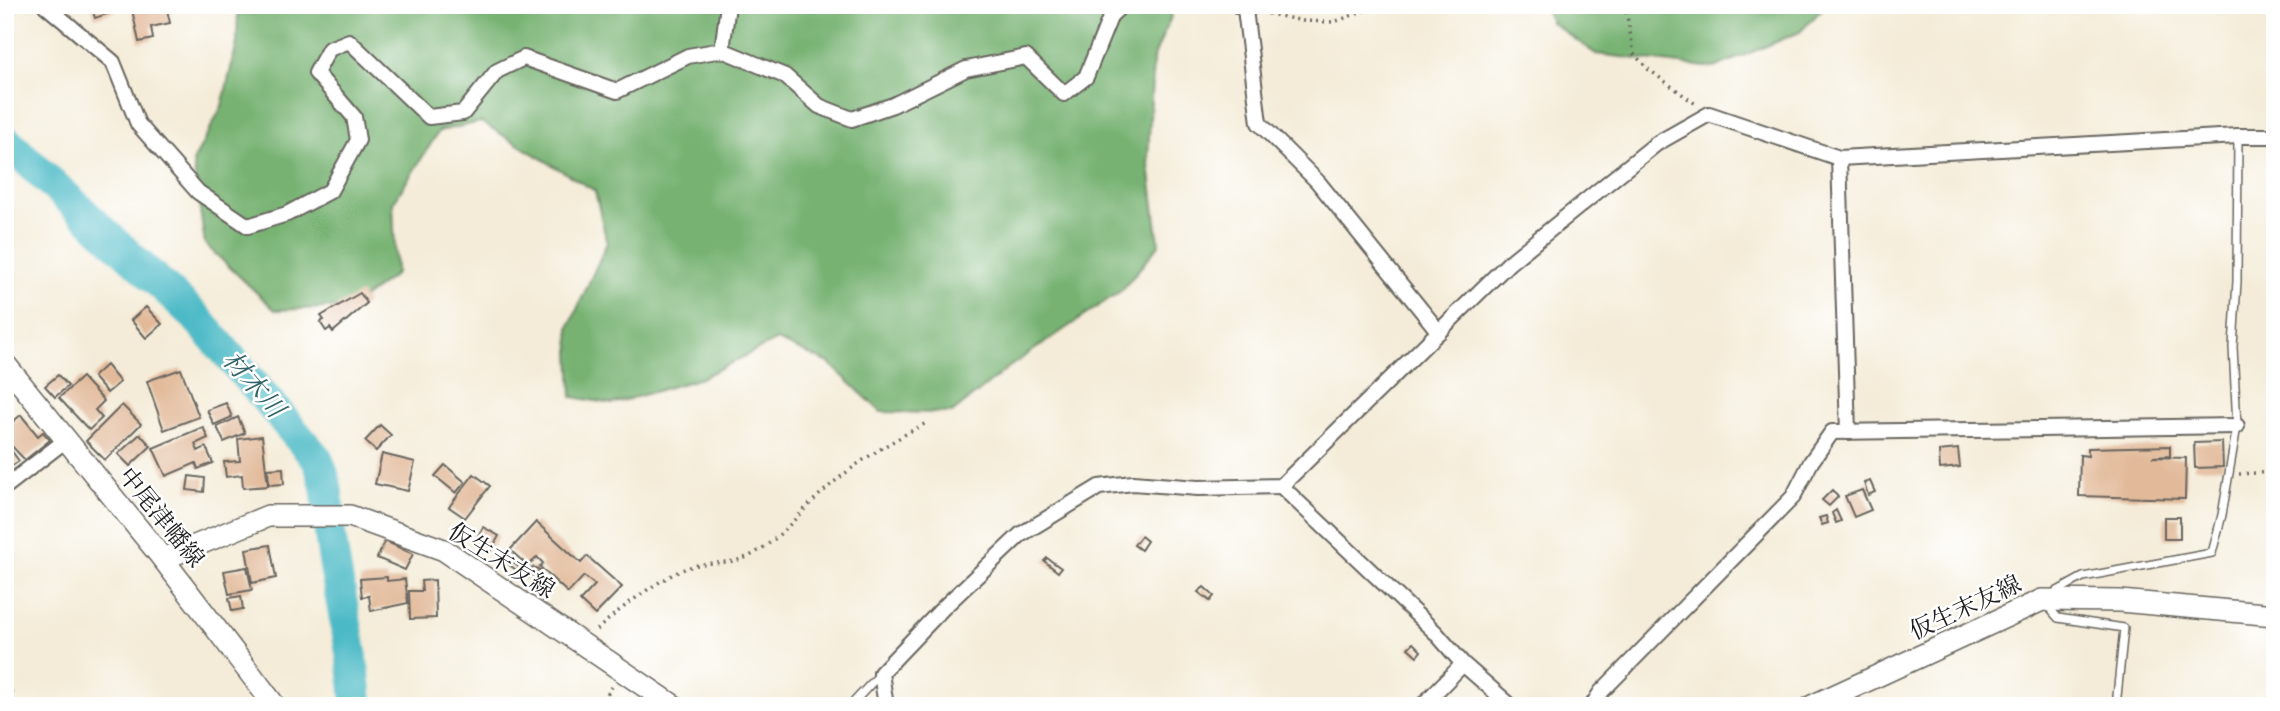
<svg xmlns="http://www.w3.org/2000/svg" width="2280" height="711" font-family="'EB Garamond','Noto Serif JP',serif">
	<rect width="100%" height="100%" fill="#fff"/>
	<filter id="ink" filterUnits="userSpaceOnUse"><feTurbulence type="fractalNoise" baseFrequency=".0143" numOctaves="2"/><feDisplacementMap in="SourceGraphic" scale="14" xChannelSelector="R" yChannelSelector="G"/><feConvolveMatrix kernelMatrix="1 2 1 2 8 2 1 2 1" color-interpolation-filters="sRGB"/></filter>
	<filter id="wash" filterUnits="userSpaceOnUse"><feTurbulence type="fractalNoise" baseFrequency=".00686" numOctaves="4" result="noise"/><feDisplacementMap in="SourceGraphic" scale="28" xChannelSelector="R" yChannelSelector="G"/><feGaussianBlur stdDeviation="1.57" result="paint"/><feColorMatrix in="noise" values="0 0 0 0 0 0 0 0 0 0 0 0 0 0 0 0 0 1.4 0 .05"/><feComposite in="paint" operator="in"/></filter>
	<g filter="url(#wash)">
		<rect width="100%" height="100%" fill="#f4ecd8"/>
		<g fill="#77b272" stroke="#4a6747" stroke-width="2">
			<polygon points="230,5 1176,5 1153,59 1148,158 1159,245 1122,290 1009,367 952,413 881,412 829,363 777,340 701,378 612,404 572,397 569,327 607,243 595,191 481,122 439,131 393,203 396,274 351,307 275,310 205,244 193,162 222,106 237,43 238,9"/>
			<polygon points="1543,5 1826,5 1800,32 1714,68 1596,54 1551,22"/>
		</g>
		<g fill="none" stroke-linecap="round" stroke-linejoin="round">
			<path stroke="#4cbac6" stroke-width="32" d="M5 140 196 317 317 459C330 488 327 502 330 533 337 591 354 647 357 706"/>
		</g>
		<g id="blocks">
			<g fill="#e2ba9a">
				<polygon points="91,5 127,5 128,7 95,18"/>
				<polygon points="131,5 166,5 170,23 151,27 153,39 139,42"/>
				<polygon points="360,293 367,303 333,332 330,328 326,331 320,322 324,320 321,316"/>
				<polygon points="146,307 162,324 146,338 131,320"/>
				<polygon points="106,365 120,382 107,393 93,377"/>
				<polygon points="181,369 199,417 164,430 147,381"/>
				<polygon points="58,375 68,386 55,397 45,386"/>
				<polygon points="82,377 104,401 95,410 102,418 89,430 59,398"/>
				<polygon points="226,403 232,417 214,425 207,410"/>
				<polygon points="122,405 141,424 105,460 86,441"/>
				<polygon points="21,415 38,436 43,432 50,440 25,460 5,439 5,428"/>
				<polygon points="238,417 245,433 224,442 217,427"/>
				<polygon points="380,425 391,435 376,451 365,441"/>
				<polygon points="203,427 208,438 195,444 198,451 206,447 213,463 198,469 196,463 166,476 153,448"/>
				<polygon points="140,434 151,446 130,466 118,454"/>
				<polygon points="262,436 268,486 243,488 242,475 226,477 224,462 240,461 238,439"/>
				<polygon points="5,442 19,461 5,471"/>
				<polygon points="2222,442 2223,467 2195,468 2194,443"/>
				<polygon points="2170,446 2170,456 2152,457 2186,458 2185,499 2079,496 2080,455 2088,456 2088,448"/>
				<polygon points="1958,449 1960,467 1940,469 1939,451"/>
				<polygon points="382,454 415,462 408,491 375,484"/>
				<polygon points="445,465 465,482 456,493 435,476"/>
				<polygon points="283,468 284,484 269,485 268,469"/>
				<polygon points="474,474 490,486 465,518 449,507"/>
				<polygon points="189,476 205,478 204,492 187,490"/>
				<polygon points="1870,481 1875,492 1868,495 1864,483"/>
				<polygon points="1832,490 1838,497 1829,506 1822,500"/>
				<polygon points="1862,490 1871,510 1854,517 1845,496"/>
				<polygon points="1836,510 1841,521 1836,523 1832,513"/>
				<polygon points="1826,516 1828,523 1822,525 1819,518"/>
				<rect x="2164" y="517" width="16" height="22"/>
				<polygon points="536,522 581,563 587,556 622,587 595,615 580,601 595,585 584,576 568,593 540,567 543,563 537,557 528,566 510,550"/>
				<polygon points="483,527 499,536 490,552 474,543"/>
				<polygon points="1141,536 1147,541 1141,550 1134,545"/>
				<polygon points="385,541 413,554 405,570 377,558"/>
				<polygon points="270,545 276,578 252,583 246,549"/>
				<polygon points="508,558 527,574 533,567 540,570 528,578 505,562"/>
				<polygon points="1047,558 1061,568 1058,572 1044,561"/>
				<polygon points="247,567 252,590 229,594 224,571"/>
				<polygon points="387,577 387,581 405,579 408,603 371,611 369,596 362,597 360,579"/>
				<polygon points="435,580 436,618 410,619 409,591 422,591 421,581"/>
				<polygon points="1204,587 1214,596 1210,601 1198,592"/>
				<polygon points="241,596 243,609 232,611 229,598"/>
				<polygon points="1413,643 1421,651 1417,656 1408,648"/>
				<polygon points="5,690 12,691 9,706 5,706"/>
			</g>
		</g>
	</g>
	<g filter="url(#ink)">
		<use href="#blocks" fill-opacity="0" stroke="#68655e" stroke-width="2"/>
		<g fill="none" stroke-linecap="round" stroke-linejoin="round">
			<defs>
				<g id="service">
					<polyline points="2052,594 2083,577 2212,553 2222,515 2237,426 2233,347 2237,281 2238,136"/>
					<polyline points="2045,603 2058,618 2124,628 2116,706"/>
					<polyline points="850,706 881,673"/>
				</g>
				<g id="minor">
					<polyline points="45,5 113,62 138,124 198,192 248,226 287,214 330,191 358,140 354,117 316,73 329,49 349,41 429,117 463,113 497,71 524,58 617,91 688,56 722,50 785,76 819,106 852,119 893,105 966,69 1026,57 1064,94 1086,77 1111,15 1122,5"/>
					<polyline points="1237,5 1245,9 1259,123 1318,182 1439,332"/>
					<polyline points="722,50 728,5"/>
					<polyline points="1839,158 1848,432"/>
					<polyline points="1281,486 1435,632 1463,664 1511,706"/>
					<polyline points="5,487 66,440"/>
					<polyline points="886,706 881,673 943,608 1020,535 1099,487 1133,483 1198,488 1281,486 1509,263 1656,144 1709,114 1839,158 2238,136 2275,136"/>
					<polyline points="1422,706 1463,664"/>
					<polyline points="1592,706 1601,692 1793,497 1811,462 1832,432 2237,426"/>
				</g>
				<g id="secondary">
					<polyline points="5,364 163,559 275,706"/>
					<polyline points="163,559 268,516 350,516 444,550 674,706"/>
					<polyline points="1812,706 2042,600 2120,601 2275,615"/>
				</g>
			</defs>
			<use href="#service" stroke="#68655e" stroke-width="10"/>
			<use href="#minor" stroke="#68655e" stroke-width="18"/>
			<use href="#secondary" stroke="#68655e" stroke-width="24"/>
			<g stroke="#68655e" stroke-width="3.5" stroke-dasharray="2 5" stroke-linecap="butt">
				<polyline points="1625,5 1634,54 1648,69 1697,105"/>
				<polyline points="1261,12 1303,21 1334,22 1380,5"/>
				<polyline points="2239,474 2275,472"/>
				<path d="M597 630C616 611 664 575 690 567 711 560 733 566 753 554 782 538 800 511 825 490 856 462 892 441 928 422"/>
				<polyline points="600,706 612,687"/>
			</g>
			<use href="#service" stroke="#fff" stroke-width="7"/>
			<use href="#minor" stroke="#fff" stroke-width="14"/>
			<use href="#secondary" stroke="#fff" stroke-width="21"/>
		</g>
	</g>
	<g text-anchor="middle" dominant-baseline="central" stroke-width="5" stroke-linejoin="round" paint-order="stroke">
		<g font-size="24" fill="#1c1c1c" stroke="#fff">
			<text transform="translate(162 517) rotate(51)">中尾津幡線</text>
			<text transform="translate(502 560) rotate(32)">仮生末友線</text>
			<text transform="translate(1965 607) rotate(-25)">仮生末友線</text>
		</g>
		<g font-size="26" font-style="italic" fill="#326368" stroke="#fff">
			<text transform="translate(254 384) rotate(49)">材木川</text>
		</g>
	</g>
	<rect width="2280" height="711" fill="none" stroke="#fff" stroke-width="28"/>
</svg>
